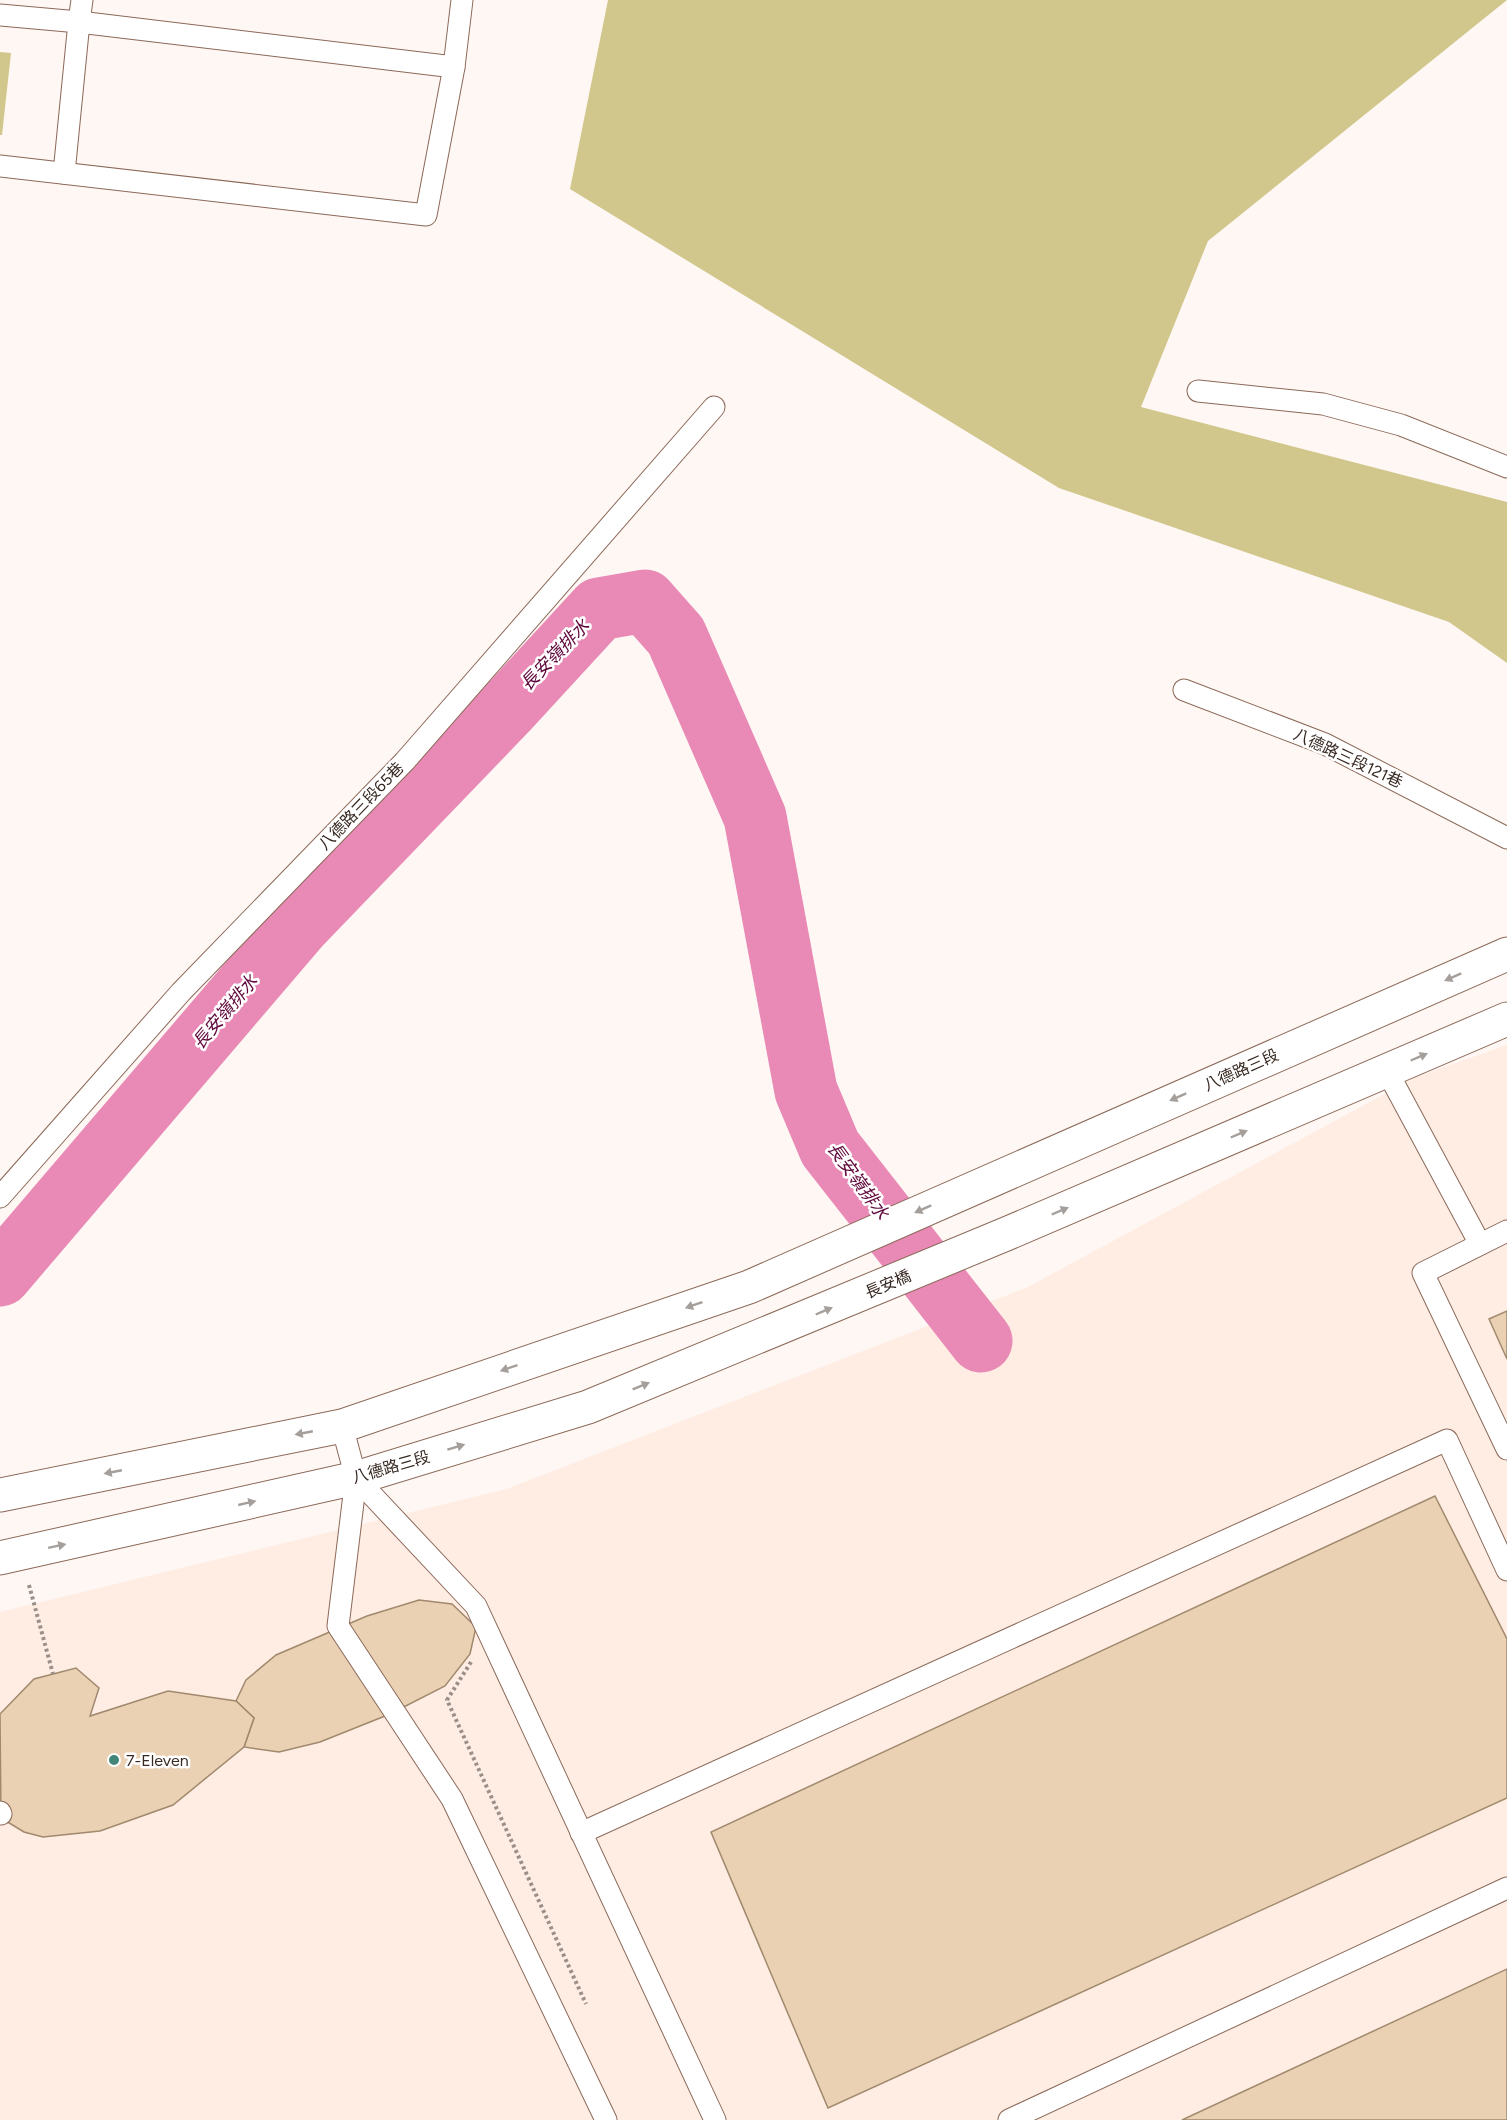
<svg xmlns="http://www.w3.org/2000/svg" width="1507" height="2120" font-family="Figtree,'Noto Sans TC',sans-serif">
	<rect width="100%" height="100%" fill="#fff7f3"/>
	<polygon fill="#ffece3" points="1507,1045 1507,2120 0,2120 0,1612 507,1489 1028,1287 1416,1077"/>
	<g fill="#d1c78c">
		<polygon points="608,0 1507,0 1208,241 1141,407 1507,502 1507,663 1449,622 1059,488 570,189"/>
		<polygon points="0,52 11,53 2,135 0,135"/>
	</g>
	<g fill="none" stroke-linecap="round" stroke-linejoin="round">
		<polyline stroke="#e989b5" stroke-width="63" points="0,1275 298,926 507,709 599,609 645,601 676,636 755,817 806,1091 830,1148 981,1341"/>
	</g>
	<g fill="#ead1b3" stroke="#a0896d" stroke-width="1.5">
		<polygon points="1507,1311 1507,1359 1489,1319"/>
		<polygon points="1435,1496 1507,1639 1507,1798 828,2108 711,1832"/>
		<polygon points="419,1600 452,1604 476,1627 470,1654 445,1686 390,1714 320,1742 279,1752 244,1747 254,1718 236,1701 246,1680 276,1655 367,1616"/>
		<polygon points="76,1668 99,1688 90,1716 168,1691 236,1701 254,1718 244,1747 173,1805 100,1831 43,1837 24,1832 1,1818 0,1714 34,1679"/>
		<polygon points="1507,1969 1507,2120 1182,2120"/>
	</g>
	<g fill="none" stroke-linecap="round" stroke-linejoin="round">
		<defs>
			<g id="service">
				<polyline points="0,15 79,22 82,0"/>
				<polyline points="0,166 426,215 454,67 462,0"/>
				<polyline points="64,173 79,22 454,67"/>
				<polyline points="1198,391 1323,404 1401,425 1507,467"/>
				<polyline points="1184,690 1325,744 1507,838"/>
				<polyline points="1387,1071 1480,1244"/>
				<polyline points="0,1197 181,992 405,761 714,407"/>
				<polyline points="1507,1231 1423,1273 1507,1449"/>
				<polyline points="342,1426 356,1478 338,1626 452,1799 606,2120"/>
				<polyline points="356,1478 476,1606 715,2120"/>
				<polyline points="0,1812 1,1814"/>
				<polyline points="581,1833 1447,1440 1507,1570"/>
				<polyline points="1009,2120 1507,1888"/>
			</g>
			<g id="primary">
				<polyline points="0,1495 342,1426 749,1287 1507,954"/>
				<polyline points="0,1558 356,1478 588,1407 1006,1234 1507,1019"/>
			</g>
		</defs>
		<use href="#service" stroke="#8b6959" stroke-width="23"/>
		<use href="#primary" stroke="#8b6959" stroke-width="35"/>
		<g stroke="#9a8f89" stroke-width="4" stroke-dasharray="3 3" stroke-linecap="butt">
			<polyline points="29,1585 53,1674"/>
			<polyline points="471,1662 447,1700 586,2004"/>
		</g>
		<use href="#service" stroke="#fff" stroke-width="21"/>
		<use href="#primary" stroke="#fff" stroke-width="33"/>
	</g>
	<defs><path id="oneway-solid" d="M-6-.8H1V-3.2L6.5 0L1 3.2V.8H-6Z" transform="scale(1.5)"/></defs>
	<g fill="#a59f9c">
		<use href="#oneway-solid" transform="translate(1453 977) rotate(156)"/>
		<use href="#oneway-solid" transform="translate(1419 1057) rotate(-23)"/>
		<use href="#oneway-solid" transform="translate(1178 1097) rotate(156)"/>
		<use href="#oneway-solid" transform="translate(1239 1134) rotate(-23)"/>
		<use href="#oneway-solid" transform="translate(923 1209) rotate(156)"/>
		<use href="#oneway-solid" transform="translate(1060 1211) rotate(-23)"/>
		<use href="#oneway-solid" transform="translate(694 1305) rotate(161)"/>
		<use href="#oneway-solid" transform="translate(824 1311) rotate(-23)"/>
		<use href="#oneway-solid" transform="translate(509 1368) rotate(161)"/>
		<use href="#oneway-solid" transform="translate(641 1386) rotate(-22)"/>
		<use href="#oneway-solid" transform="translate(304 1433) rotate(169)"/>
		<use href="#oneway-solid" transform="translate(456 1447) rotate(-17)"/>
		<use href="#oneway-solid" transform="translate(113 1472) rotate(169)"/>
		<use href="#oneway-solid" transform="translate(247 1503) rotate(-13)"/>
		<use href="#oneway-solid" transform="translate(57 1546) rotate(-12)"/>
	</g>
	<circle fill="#42867a" stroke="#fff" stroke-width="2" cx="114" cy="1760" r="6"/>
	<g text-anchor="middle" dominant-baseline="central" stroke-width="5" stroke-linejoin="round" paint-order="stroke">
		<g font-size="16" fill="#372922" stroke="#fff">
			<text transform="translate(1348 758) rotate(25)">八德路三段121巷</text>
			<text transform="translate(361 806) rotate(-46)">八德路三段65巷</text>
			<text transform="translate(1241 1070) rotate(-24)">八德路三段</text>
			<text transform="translate(888 1284) rotate(-23)">長安橋</text>
			<text transform="translate(391 1467) rotate(-16)">八德路三段</text>
		</g>
		<g font-size="16" fill="#372922" stroke="#fff" text-anchor="start">
			<text x="126" y="1760">7-Eleven</text>
		</g>
		<g font-size="18" font-style="italic" fill="#60093c" stroke="#fff">
			<text transform="translate(555 655) rotate(-46)">長安嶺排水</text>
			<text transform="translate(225 1012) rotate(-50)">長安嶺排水</text>
			<text transform="translate(858 1181) rotate(54)">長安嶺排水</text>
		</g>
	</g>
</svg>
